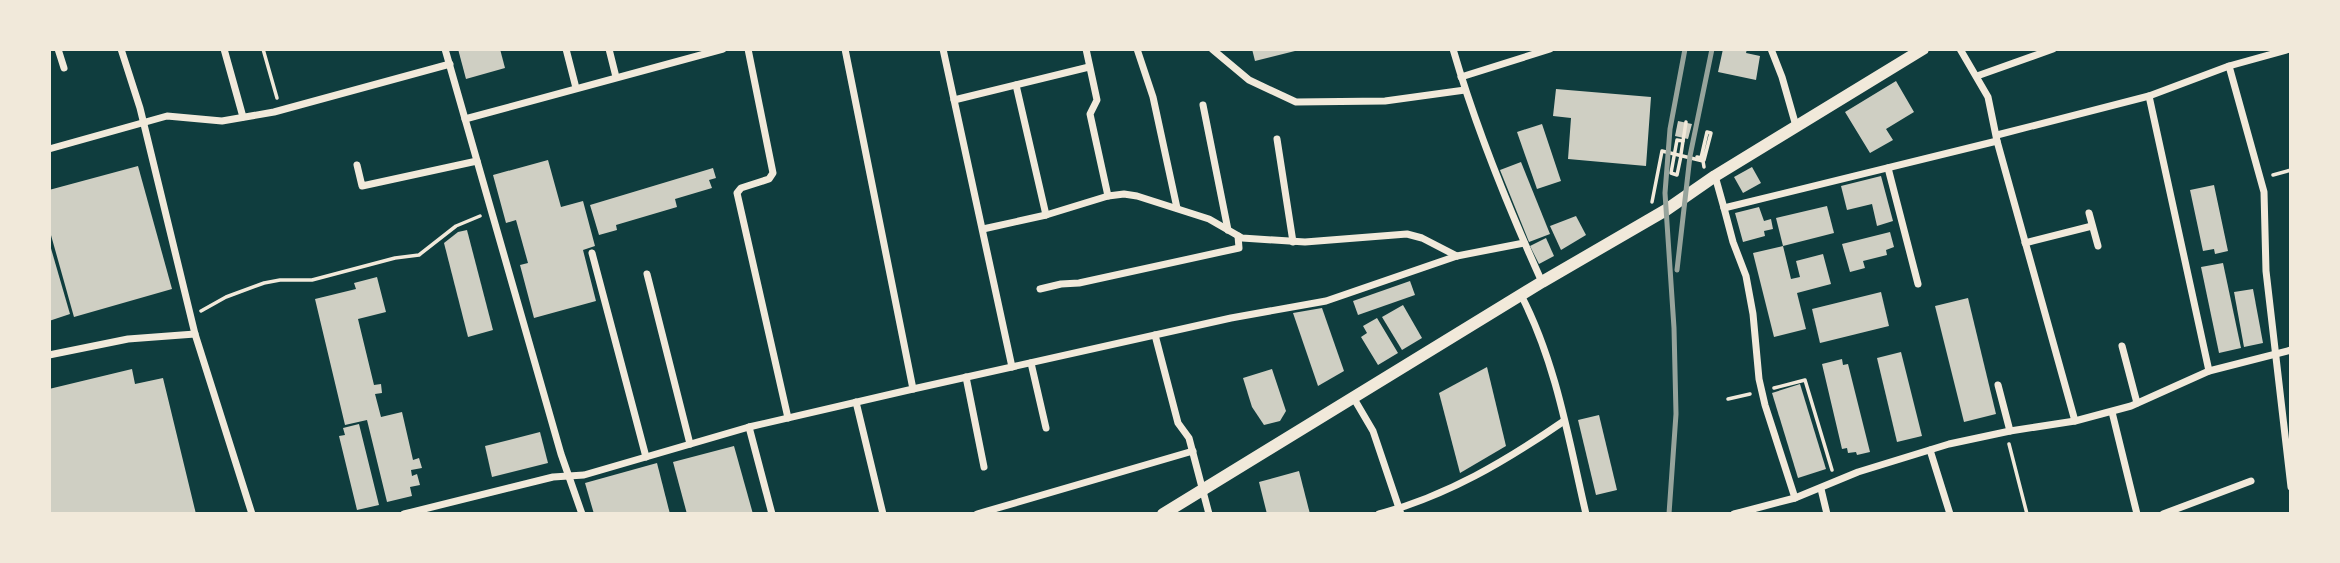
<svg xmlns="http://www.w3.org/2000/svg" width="2340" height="563" font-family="'Work Sans',sans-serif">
	<rect width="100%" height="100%" fill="#0f3d3e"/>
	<g fill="#cfcfc3">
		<polygon points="458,49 500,49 505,68 466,79"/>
		<polygon points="1252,49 1299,49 1299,50 1255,61"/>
		<polygon points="1723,49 1747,49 1746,53 1760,56 1756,80 1718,72"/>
		<polygon points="1896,81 1914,112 1886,129 1893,140 1870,153 1845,112"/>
		<polygon points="1556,89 1651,97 1646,166 1568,159 1571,118 1553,116"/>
		<polygon points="1678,121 1692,124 1688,139 1675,136"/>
		<polygon points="1542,124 1561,181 1537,189 1517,132"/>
		<polygon points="548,160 561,207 583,201 595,246 583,250 596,301 534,318 520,265 528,263 516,220 506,223 493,175"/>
		<polygon points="1521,162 1550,234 1529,242 1500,170"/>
		<polygon points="138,166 172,289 74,317 49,228 49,190"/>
		<polygon points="1752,167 1761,183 1743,193 1734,177"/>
		<polygon points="713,168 716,178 709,180 712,188 675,199 677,207 616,225 617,230 599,235 590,205"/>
		<polygon points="1881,176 1893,221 1877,226 1872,204 1847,210 1841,186"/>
		<polygon points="2214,185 2228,251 2215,254 2214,249 2203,251 2190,190"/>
		<polygon points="1827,206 1834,233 1783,246 1776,218"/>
		<polygon points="1759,207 1764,221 1771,219 1773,229 1764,231 1765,236 1743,242 1735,213"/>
		<polygon points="1576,216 1586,235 1561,250 1550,226"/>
		<polygon points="467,230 493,330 468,337 444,243 458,232"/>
		<polygon points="1890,232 1894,247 1886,250 1887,255 1863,261 1865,268 1850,272 1842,244"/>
		<polygon points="1546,238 1554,256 1539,264 1530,246"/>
		<polygon points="50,245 70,314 49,321 49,246"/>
		<polygon points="1783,246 1791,279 1800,277 1796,261 1823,254 1831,284 1797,293 1806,329 1774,337 1753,253"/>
		<polygon points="2223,263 2241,348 2219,353 2201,267"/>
		<polygon points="377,277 386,312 358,319 374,385 381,384 382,393 375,394 381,417 402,412 413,460 419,458 422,468 411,470 412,476 417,474 420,485 410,487 412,496 387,502 367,420 345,425 315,299 356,289 354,283"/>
		<polygon points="1410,281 1415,295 1358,315 1353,301"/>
		<polygon points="2253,289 2263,343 2244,347 2234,292"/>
		<polygon points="1881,292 1889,326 1820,343 1812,309"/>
		<polygon points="1968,298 1996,414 1964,422 1935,306"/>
		<polygon points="1403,305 1422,338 1402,350 1382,317"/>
		<polygon points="1322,308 1344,371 1318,386 1293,313"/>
		<polygon points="1377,318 1398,353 1378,365 1361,337 1367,333 1363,326"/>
		<polygon points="1901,352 1922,436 1897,442 1877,358"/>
		<polygon points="1842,359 1843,365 1848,364 1870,452 1857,455 1856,452 1848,453 1847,448 1842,449 1822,364"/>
		<polygon points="1487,367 1506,446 1460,473 1439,393"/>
		<polygon points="132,369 135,384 163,378 196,514 49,514 49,389"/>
		<polygon points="1272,369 1286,411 1280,421 1264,425 1252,407 1243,378"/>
		<polygon points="1800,384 1826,469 1798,478 1772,393"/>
		<polygon points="1599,415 1617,490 1596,495 1578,420"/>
		<polygon points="359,424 379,505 357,510 339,436 345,435 343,428"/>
		<polygon points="540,432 548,463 492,477 485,446"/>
		<polygon points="734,446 753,514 687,514 673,462"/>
		<polygon points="657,463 670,514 594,514 585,483"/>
		<polygon points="1299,471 1310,514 1267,514 1259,482"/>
	</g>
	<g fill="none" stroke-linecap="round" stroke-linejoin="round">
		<g stroke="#f1e9da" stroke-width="3.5">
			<polyline points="263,49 277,98"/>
			<polyline points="1681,154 1683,141"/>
			<polyline points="1681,156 1677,175 1671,173 1677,140 1683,141 1686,122"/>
			<polyline points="1697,157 1701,158 1707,132 1711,133 1704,160"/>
			<polyline points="2273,175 2291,170"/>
			<polyline points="1652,202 1662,151 1703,161 1704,167"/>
			<polyline points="201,311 226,297 264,283 280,280 312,280 395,258 419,255 456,226 480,216"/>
			<polyline points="1774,388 1805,380 1832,470"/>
			<polyline points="1728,399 1750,394"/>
			<polyline points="2009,444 2027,514"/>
		</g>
		<g stroke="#f1e9da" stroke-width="7">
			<polyline points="58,49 64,68"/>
			<polyline points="121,49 140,108 195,334 252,514"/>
			<polyline points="224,49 243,117"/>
			<polyline points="445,49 561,454 582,514"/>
			<polyline points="566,49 576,88"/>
			<polyline points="609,49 616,77"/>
			<polyline points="748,49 773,173 769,179 741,188 737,193 788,418"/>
			<polyline points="845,49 913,389"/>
			<polyline points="943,49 1012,367"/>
			<polyline points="1086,49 1097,100 1090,114 1108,196"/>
			<polyline points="1137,49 1153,97 1177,208"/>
			<polyline points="1212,49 1249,80 1296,102 1385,101 1465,90"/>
			<path d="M1453 49C1476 128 1508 207 1542 282"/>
			<polyline points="1771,49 1782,77 1796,126"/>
			<polyline points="1960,49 1988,97 1997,141 2075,421"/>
			<polyline points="2229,66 2264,192 2266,271 2291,487"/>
			<polyline points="1977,76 2053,49"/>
			<polyline points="1461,77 1550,49"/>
			<polyline points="1016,85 1046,215"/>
			<polyline points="2149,96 2209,371"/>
			<polyline points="954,100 1089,67"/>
			<polyline points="1203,105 1228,230"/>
			<polyline points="465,119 723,49"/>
			<polyline points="1997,135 2149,96 2229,66 2290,49"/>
			<polyline points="1277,139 1293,242"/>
			<polyline points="49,149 167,116 222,121 274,112 450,64"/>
			<polyline points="357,165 362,186 477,161"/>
			<polyline points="1888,168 1918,284"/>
			<polyline points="1715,176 1724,208 1997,141"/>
			<polyline points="1724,208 1733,242 1746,276 1753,314 1759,379 1765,405 1795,498"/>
			<polyline points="2089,213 2098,246"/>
			<polyline points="983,229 1046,215 1108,196 1124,194 1137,196 1209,219 1242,238 1305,242 1407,234 1422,238 1457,256"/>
			<polyline points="2025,243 2092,226"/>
			<polyline points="592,253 646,457"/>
			<polyline points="647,274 690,444"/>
			<polyline points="1040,289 1061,284 1079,283 1239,248 1238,236"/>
			<path d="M1521 295C1556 362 1569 441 1586 514"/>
			<polyline points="1155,335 1178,423 1189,438 1209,514"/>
			<polyline points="2122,346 2137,403"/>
			<polyline points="49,355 128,339 195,334"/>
			<polyline points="1031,363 1046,428"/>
			<polyline points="966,377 984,467"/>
			<polyline points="1998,385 2010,431"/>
			<polyline points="1353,397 1373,431 1401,514"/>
			<polyline points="856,402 883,514"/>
			<polyline points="2112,412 2137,514"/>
			<polyline points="749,427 772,514"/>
			<polyline points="1930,450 1950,514"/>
			<polyline points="1821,489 1827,514"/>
			<polyline points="404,514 553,477 584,475 749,427 913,389 1231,318 1326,301 1457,256 1524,243"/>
			<polyline points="977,514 1193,451"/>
			<path d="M1379 514C1447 496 1506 461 1564 421"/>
			<polyline points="1734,514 1795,498 1858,472 1949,444 2010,431 2075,421 2131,406 2209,371 2291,350"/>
			<polyline points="2163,514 2251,481"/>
		</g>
		<polyline stroke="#f1e9da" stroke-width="12" points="1163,514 1542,282 1666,210 1715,176 1923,49"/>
		<g stroke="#97a49c" stroke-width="5">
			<polyline points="1677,270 1690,156 1712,49"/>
			<polyline points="1669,514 1676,414 1674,328 1665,193 1670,129 1685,49"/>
		</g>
	</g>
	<rect width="2340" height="563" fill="none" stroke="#f1e9da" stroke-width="102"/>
</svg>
